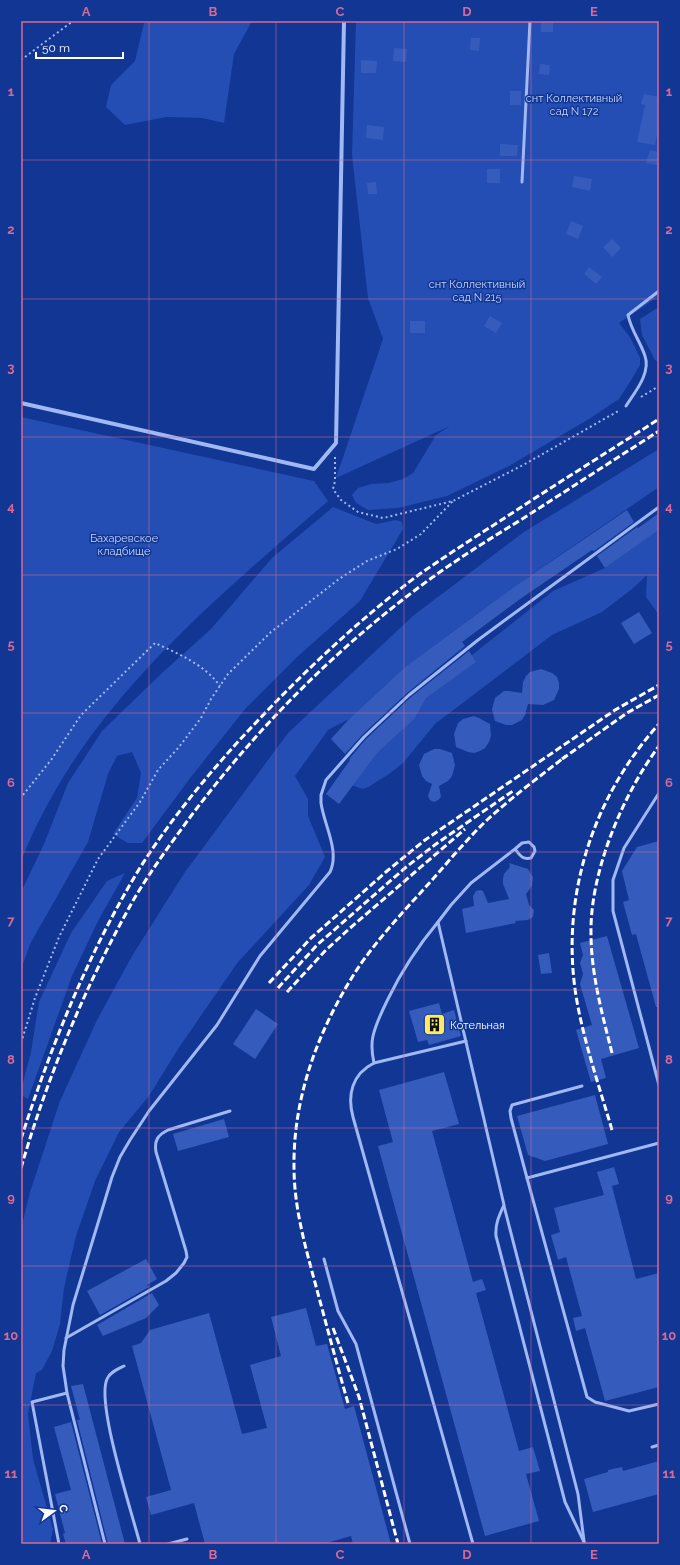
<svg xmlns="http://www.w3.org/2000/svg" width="680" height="1565" font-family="Raleway,sans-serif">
	<rect width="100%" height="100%" fill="#113694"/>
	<g fill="#244eb4">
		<polygon points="153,21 252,21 234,54 224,123 202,118 166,117 125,125 106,107 111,85 135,61 144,23"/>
		<polygon points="356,21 659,21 659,296 619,323 630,337 640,358 640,365 630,382 619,399 589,419 509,466 447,496 398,508 368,510 356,503 352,495 358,488 371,484 389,483 403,479 413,473 436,435 450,426 336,478 383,339 368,298 352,155"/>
		<polygon points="659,307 659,362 655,360 642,335 640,319"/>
		<path d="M21 417 314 481 328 501C228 588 122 675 55 791 42 814 30 837 21 862Z"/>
		<polygon points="659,449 659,487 515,586 405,667 349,719 328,730 295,776 308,799 308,816 325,857 309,885 238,962 178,1049 149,1096 119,1132 95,1181 76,1236 64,1288 60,1324 52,1351 42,1370 36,1373 28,1414 33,1459 53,1529 50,1544 21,1544 21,1229 30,1192 60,1101 97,1020 132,956 185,872 288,733 414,615 524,532"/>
		<polygon points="333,507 376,524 396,520 402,522 403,529 360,601 296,658 246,708 191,777 142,843 128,843 113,834 137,798 141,773 132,752 117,756 108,774 88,842 30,944 21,970 21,895 23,888 44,844 68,783 102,731 162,673 211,629 272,558"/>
		<polygon points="659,530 659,615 646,597 647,575 632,589 602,612 552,635 435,724 403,763 389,774 370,786 363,789 348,784 410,704 553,591 605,568"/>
		<polygon points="125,873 98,921 72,976 28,1099 21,1095 21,1090 31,1052 39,1002 71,933 107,881"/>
	</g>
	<g fill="#355cbc">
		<rect x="541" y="21" width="12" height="11"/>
		<polygon points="471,38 480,38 479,51 470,50"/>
		<polygon points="394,48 407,49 406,62 393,61"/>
		<polygon points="361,60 377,61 376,73 361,73"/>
		<polygon points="540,64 550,65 549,75 539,74"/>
		<rect x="510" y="91" width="11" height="14"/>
		<polygon points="644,94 659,97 659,125 655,145 637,142 645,105 641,104"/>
		<polygon points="367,125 384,127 383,140 366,138"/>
		<polygon points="500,144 518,145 517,156 500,156"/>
		<polygon points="650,150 659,152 657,165 646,163"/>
		<rect x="487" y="169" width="13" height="14"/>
		<polygon points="574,176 592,179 590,191 572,187"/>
		<polygon points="376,182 377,194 368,194 367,183"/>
		<polygon points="571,221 583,226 578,239 566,234"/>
		<polygon points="612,239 621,248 612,257 603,247"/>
		<polygon points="589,267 602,277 596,284 584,274"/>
		<polygon points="490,316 502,323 496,333 484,326"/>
		<rect x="410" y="321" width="15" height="12"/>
		<polygon points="627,510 634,522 594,551 592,550 523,597 462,642 465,646 407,693 362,735 345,754 331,739 349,719 405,667 515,586"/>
		<polygon points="659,513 659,530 605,568 597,556 637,527 638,528"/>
		<polygon points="639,612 652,633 634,644 621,623"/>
		<polygon points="469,651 476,662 426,698 414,719 377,753 339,804 326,794 350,760 349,759 366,739 411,697"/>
		<polygon points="541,669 552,673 557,677 559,683 559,689 554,700 543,705 528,704 525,715 522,720 512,725 506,725 495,721 492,709 495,698 504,691 509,691 522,693 523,682 526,676 530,672"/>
		<polygon points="474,716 479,718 490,724 491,736 489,742 485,748 480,751 474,753 468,752 456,747 454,734 458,723 463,719"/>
		<polygon points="434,749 440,749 452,753 455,765 452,776 448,781 439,786 441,797 438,800 434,802 430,800 428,796 432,784 426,781 422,776 419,765 424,754"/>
		<polygon points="659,841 659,1007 656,1007 636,934 632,935 623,902 629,900 622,871 637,847"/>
		<polygon points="509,863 528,869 533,877 532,886 526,894 529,905 534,910 533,917 528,920 515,921 516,923 466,933 462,909 474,906 473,896 476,891 480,890 483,891 488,903 509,899 503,884 503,879 504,874 510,867"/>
		<polygon points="607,936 639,1048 601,1059 606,1078 591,1082 576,1030 592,1025 580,984 583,974 580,963 583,955 580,943"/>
		<polygon points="549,953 552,973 541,974 538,955"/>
		<polygon points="439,1003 442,1014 454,1010 461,1036 429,1045 427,1040 418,1042 409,1011"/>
		<polygon points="256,1009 278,1024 255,1059 233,1044"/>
		<polygon points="444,1072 459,1124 432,1131 473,1282 482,1279 486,1290 476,1293 519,1451 533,1447 540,1471 526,1474 539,1521 485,1536 378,1146 393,1142 379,1090"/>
		<polygon points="595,1095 608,1144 545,1161 528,1155 517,1116"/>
		<polygon points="224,1119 229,1137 178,1151 173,1134"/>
		<polygon points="614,1167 619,1184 612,1186 636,1279 659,1273 659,1387 605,1401 585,1328 576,1331 573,1318 582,1316 566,1257 558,1260 551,1235 560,1232 554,1208 604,1195 597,1172"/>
		<polygon points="146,1259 157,1279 147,1285 149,1287 100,1315 87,1291"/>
		<polygon points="152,1293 159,1305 146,1318 103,1336 97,1325"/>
		<polygon points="306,1308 316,1346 327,1344 345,1409 354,1406 391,1544 353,1544 351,1536 323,1544 205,1544 194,1503 151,1515 146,1497 171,1490 132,1346 141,1343 150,1330 209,1313 242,1434 267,1428 250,1365 281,1356 271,1317"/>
		<polygon points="83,1384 84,1388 125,1544 108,1544 77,1420 80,1420 71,1386"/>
		<polygon points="71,1422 102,1544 66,1544 63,1534 65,1533 55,1494 71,1490 54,1427"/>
		<polygon points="659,1461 659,1494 593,1512 584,1479 608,1472 608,1470 622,1467 623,1471"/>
	</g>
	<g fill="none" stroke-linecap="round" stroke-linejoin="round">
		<g stroke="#a0b8f3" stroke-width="2" stroke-dasharray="2 3" stroke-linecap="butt">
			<polyline points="21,60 73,21"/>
			<polyline points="641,397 659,386"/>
			<polyline points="335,457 335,481 333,489 341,500 358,512 383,518 453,501 525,464 620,410"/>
			<path d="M23 795 51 760 81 715 155 643C179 654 205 665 220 686"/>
			<polyline points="21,1043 35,998 59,937 98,859 140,802 158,770 179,747 201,718 211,699 228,674 271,632 339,579 367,561 397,549 421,534 453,501"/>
		</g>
		<g stroke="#a0b8f3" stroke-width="3">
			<polyline points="522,182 530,21"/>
			<path d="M626 406C635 392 651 373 645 356 640 341 631 330 628 315L659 291"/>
			<polyline points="659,793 624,848 613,880 613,911 659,1085"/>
			<path d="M515 849C520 855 522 860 531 858L535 851 534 847 529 842 522 843 515 849 471 883 451 905 438 922 504 1205C499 1216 495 1224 496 1236L565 1502 585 1544"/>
			<path d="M466 1041 374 1063C352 1074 347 1095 353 1117L473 1544"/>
			<path d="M374 1063C372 1054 371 1045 373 1036 376 1023 382 1011 388 999 402 970 418 946 438 922"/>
			<polyline points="582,1086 512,1105 510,1111 511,1118 527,1178 659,1143"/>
			<polyline points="527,1178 587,1397 595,1402 629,1411 659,1404"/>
			<polyline points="504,1206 578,1494 584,1541"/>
			<polyline points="324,1259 338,1311 356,1344 410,1544"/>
			<path d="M66 1338 166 1281 176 1273 184 1263 187 1257 186 1251 156 1152C154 1140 158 1135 168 1130L230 1111"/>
			<path d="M124 1366C118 1369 110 1372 107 1379 96 1403 132 1513 140 1544"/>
			<polyline points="652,1447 659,1445"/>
			<polyline points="59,1544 32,1402 67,1393"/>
			<path d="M105 1544 67 1393 63 1366 64 1350 73 1305 112 1177 120 1157 130 1140 149 1111 217 1025 260 956 330 872C340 851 324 825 321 803V795L326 780 364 737 409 695 478 640 659 507"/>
			<polyline points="168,1544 187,1539"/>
		</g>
		<polyline stroke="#a0b8f3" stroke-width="4" points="21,403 314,469 336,443 344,21"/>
		<g stroke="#fff" stroke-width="3" stroke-dasharray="7 3" stroke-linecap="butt">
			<polyline points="562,759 627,713 659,695"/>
			<polyline points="269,983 311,938 387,871 425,840 615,710 659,685"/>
			<polyline points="278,988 317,945 405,868 436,844 513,791"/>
			<polyline points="287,992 325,951 349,929 465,829"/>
			<path d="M612 1053C602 1013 591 974 591 933 590 872 623 794 659 746"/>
			<path d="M612 1130C600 1089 586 1048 578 1007 558 905 590 800 659 724"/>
			<path d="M21 1139C51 1046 88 954 138 871 166 826 200 784 235 745 291 684 351 626 417 576 444 557 472 539 500 521 553 486 606 453 659 419"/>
			<path d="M21 1168C48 1075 86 984 134 899 150 872 169 846 188 820 252 734 328 656 414 591 448 565 483 543 519 521 566 491 612 461 659 431"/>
			<polyline points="333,1328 359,1397 398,1544"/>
			<path d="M348 1403C337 1365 327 1327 317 1290 306 1249 294 1209 294 1167 293 1095 320 1025 360 965 379 938 401 914 423 890 444 867 464 842 487 820 512 797 539 777 566 756"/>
		</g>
	</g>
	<path fill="none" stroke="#d76994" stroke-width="1" stroke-opacity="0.55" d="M149 21V1544M276 21V1544M404 21V1544M531 21V1544M21 160H659M21 299H659M21 437H659M21 575H659M21 713H659M21 852H659M21 990H659M21 1128H659M21 1266H659M21 1405H659"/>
	<defs>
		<symbol id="building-square" viewBox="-11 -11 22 22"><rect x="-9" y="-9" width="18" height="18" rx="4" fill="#ffeb62" stroke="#113694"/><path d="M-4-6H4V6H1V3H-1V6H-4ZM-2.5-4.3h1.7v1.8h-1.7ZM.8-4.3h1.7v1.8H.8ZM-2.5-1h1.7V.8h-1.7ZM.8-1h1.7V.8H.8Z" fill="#111"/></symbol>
	</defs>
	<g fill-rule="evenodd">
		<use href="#building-square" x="422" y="1012" width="25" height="25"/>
	</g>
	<g text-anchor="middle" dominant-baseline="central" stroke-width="3" stroke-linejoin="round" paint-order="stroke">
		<g font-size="11" fill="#c8d7fd" stroke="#113694">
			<text x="574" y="98">снт Коллективный<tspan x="574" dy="13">сад N 172</tspan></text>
			<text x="477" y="284">снт Коллективный<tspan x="477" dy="13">сад N 215</tspan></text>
			<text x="124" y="538">Бахаревское<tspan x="124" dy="13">кладбище</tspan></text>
		</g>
		<g font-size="11" fill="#fff" stroke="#113694" text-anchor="start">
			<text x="450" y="1025">Котельная</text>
		</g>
	</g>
	<rect width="680" height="1565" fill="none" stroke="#113694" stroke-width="44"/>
	<g transform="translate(54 1511) rotate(75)" stroke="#113694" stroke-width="3" paint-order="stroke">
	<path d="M0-3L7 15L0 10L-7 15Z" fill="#ffffff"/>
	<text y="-6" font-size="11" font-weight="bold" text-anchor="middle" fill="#ffffff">С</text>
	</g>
	<path d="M36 52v6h87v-6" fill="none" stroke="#ffffff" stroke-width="2"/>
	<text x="42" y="52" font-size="12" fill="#ffffff" stroke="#113694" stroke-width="3" paint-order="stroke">50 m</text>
	<rect x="22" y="22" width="636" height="1521" fill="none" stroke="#d76994" stroke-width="1.5"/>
	<g font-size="13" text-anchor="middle" font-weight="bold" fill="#d76994">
		<text x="86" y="16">A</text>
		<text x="213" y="16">B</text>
		<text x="340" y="16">C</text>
		<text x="467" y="16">D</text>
		<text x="594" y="16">E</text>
		<text x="11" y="96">1</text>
		<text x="669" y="96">1</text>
		<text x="11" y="234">2</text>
		<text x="669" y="234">2</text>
		<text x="11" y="372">3</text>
		<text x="669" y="372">3</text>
		<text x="11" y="511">4</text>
		<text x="669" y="511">4</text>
		<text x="11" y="649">5</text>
		<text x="669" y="649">5</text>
		<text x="11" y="787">6</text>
		<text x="669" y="787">6</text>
		<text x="11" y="925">7</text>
		<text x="669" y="925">7</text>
		<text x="11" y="1064">8</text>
		<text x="669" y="1064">8</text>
		<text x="11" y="1202">9</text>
		<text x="669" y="1202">9</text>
		<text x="11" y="1340">10</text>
		<text x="669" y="1340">10</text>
		<text x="11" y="1478">11</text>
		<text x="669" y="1478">11</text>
		<text x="86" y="1559">A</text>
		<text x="213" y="1559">B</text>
		<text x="340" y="1559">C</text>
		<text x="467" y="1559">D</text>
		<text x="594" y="1559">E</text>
	</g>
</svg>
